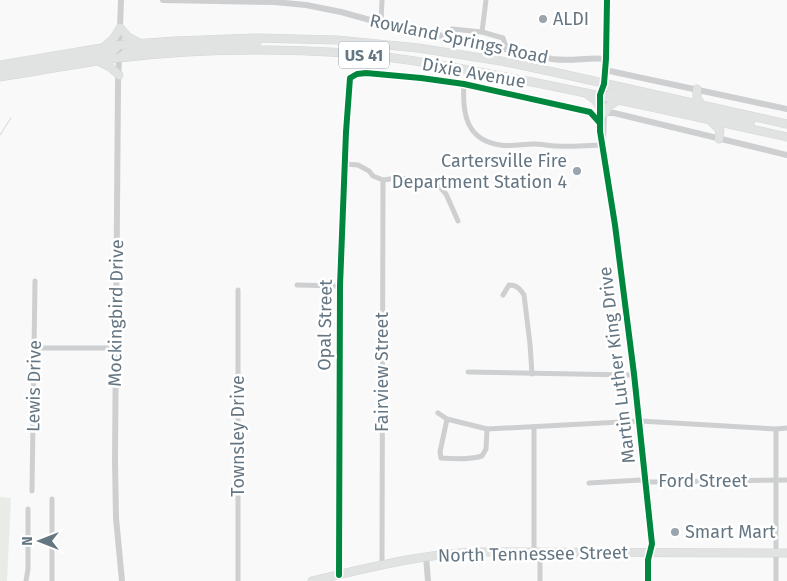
<svg xmlns="http://www.w3.org/2000/svg" width="787" height="581" font-family="'Fira Sans',sans-serif">
	<rect width="100%" height="100%" fill="#f9f9f9"/>
	<polygon fill="#e8ebe6" points="0,497 11,498 7,581 0,581"/>
	<g fill="none" stroke-linecap="round" stroke-linejoin="round">
		<polyline stroke="#ced6d9" stroke-width="1" points="0,135 11,118"/>
		<defs>
			<path id="secondary" d="M312 581C368 568 424 553 481 552L787 553"/>
			<g id="primary">
				<polyline points="120,28 128,37 139,43"/>
				<polyline points="104,47 114,38 120,28"/>
				<polyline points="120,57 126,53 140,51 257,42"/>
				<polyline points="98,61 110,67 119,75"/>
				<polyline points="0,65 119,45 175,41 257,38 337,40 418,48 501,61 558,73 787,124"/>
				<polyline points="0,71 106,53 113,51 117,47"/>
				<path d="M0 77C39 71 79 63 119 58 194 49 271 48 347 53 409 58 471 70 532 82 618 99 702 118 787 137"/>
				<polyline points="697,89 697,98 702,106"/>
				<polyline points="611,93 714,115 751,121"/>
				<polyline points="587,94 595,100 600,107"/>
				<polyline points="605,113 609,106 618,100"/>
				<polyline points="712,122 720,130 719,139"/>
			</g>
		</defs>
		<use href="#secondary" stroke="#d5d6d7" stroke-width="9"/>
		<use href="#primary" stroke="#d5d6d7" stroke-width="9"/>
		<g stroke="#cecfd0" stroke-width="5">
			<polyline points="486,0 482,32 503,38 507,49"/>
			<polyline points="381,23 382,0"/>
			<polyline points="452,29 482,32"/>
			<polyline points="606,59 607,0"/>
			<path d="M464 84C462 113 466 140 500 145 511 147 523 144 534 144 542 144 549 146 557 146 572 147 588 145 603 145"/>
			<polyline points="345,164 358,165 369,171 373,176 383,180 397,178 425,180 440,187 446,194 458,221"/>
			<polyline points="297,285 340,286"/>
			<polyline points="238,290 238,581"/>
			<path d="M503 295 509 285C517 285 520 289 524 295L530 344 532 374"/>
			<polyline points="35,348 116,348"/>
			<polyline points="468,372 628,375 634,374"/>
			<polyline points="438,413 447,419 487,429 640,421 776,429 787,428"/>
			<path d="M447 419 440 452 441 458C454 459 469 460 482 456L486 449 487 429"/>
			<polyline points="534,427 534,552"/>
			<polyline points="776,429 776,581"/>
			<polyline points="589,483 640,480 651,482 787,480"/>
			<polyline points="32,491 35,281"/>
			<polyline points="382,565 383,180"/>
			<polyline points="339,575 340,286 346,132 350,78 357,74 366,73 421,78 464,84 590,112 599,122"/>
			<polyline points="26,581 28,569 28,509"/>
			<polyline points="52,581 52,499"/>
			<polyline points="540,581 540,552"/>
			<polyline points="648,581 648,560 649,552"/>
		</g>
		<g stroke="#cecfd0" stroke-width="6">
			<polyline points="121,0 118,84 115,460 116,518 122,581"/>
			<path d="M163 0 274 2 306 5 341 12 381 23 552 59C571 62 587 57 606 59L604 84 600 95V131L615 225 630 343 651 530 652 544 649 552"/>
			<polyline points="605,70 787,109"/>
			<polyline points="605,113 614,113 787,155"/>
			<polyline points="603,140 605,92"/>
			<polyline points="426,556 428,581"/>
		</g>
		<use href="#secondary" stroke="#e1e2e2" stroke-width="8"/>
		<use href="#primary" stroke="#e1e2e2" stroke-width="8"/>
		<defs>
			<g id="cycleway">
				<polyline points="607,0 606,59 604,84 600,95 600,131 615,225 634,374 652,544 648,560 648,581"/>
				<polyline points="339,575 340,286 346,132 350,78 357,74 366,73 421,78 464,84 590,112 599,122"/>
			</g>
		</defs>
		<use href="#cycleway" stroke="#fff" stroke-width="9"/>
		<use href="#cycleway" stroke="#00873e" stroke-width="6"/>
	</g>
	<g fill="#99a4ac" stroke="#fff" stroke-width="2">
		<circle cx="543" cy="19" r="5"/>
		<circle cx="577" cy="171" r="5"/>
		<circle cx="675" cy="532" r="5"/>
	</g>
	<g text-anchor="middle" dominant-baseline="central" stroke-width="5" stroke-linejoin="round" paint-order="stroke">
		<rect fill="#fff" stroke="#939fa8" stroke-width="1" x="339" y="41.5" width="50" height="27" rx="4"/>
		<g font-size="16" font-weight="bold" fill="#657683">
			<text x="364" y="55">US 41</text>
		</g>
		<g font-size="18" fill="#657683" stroke="#fff" text-anchor="start">
			<text x="553" y="19">ALDI</text>
			<text x="567" y="161" text-anchor="end">Cartersville Fire<tspan x="567" dy="21">Department Station 4</tspan></text>
			<text x="685" y="532">Smart Mart</text>
		</g>
		<g font-size="18" fill="#657683" stroke="#fff">
			<text transform="translate(459 39) rotate(12)">Rowland Springs Road</text>
			<text transform="translate(474 73) rotate(10)">Dixie Avenue</text>
			<text transform="translate(116 313) rotate(-89)">Mockingbird Drive</text>
			<text transform="translate(325 325) rotate(-89)">Opal Street</text>
			<text transform="translate(617 365) rotate(-97)">Martin Luther King Drive</text>
			<text transform="translate(382 372) rotate(-90)">Fairview Street</text>
			<text transform="translate(34 386) rotate(-89)">Lewis Drive</text>
			<text transform="translate(238 436) rotate(-90)">Townsley Drive</text>
			<text x="703" y="481">Ford Street</text>
			<text transform="translate(533 554) rotate(-1)">North Tennessee Street</text>
		</g>
	</g>
	<g transform="translate(40 541) rotate(270)" stroke="#ffffff" stroke-width="4" paint-order="stroke">
	<path d="M0-4L9 19L0 12L-9 19Z" fill="#657683"/>
	<text y="-8" font-size="14" font-weight="bold" text-anchor="middle" fill="#657683">N</text>
	</g>
</svg>
